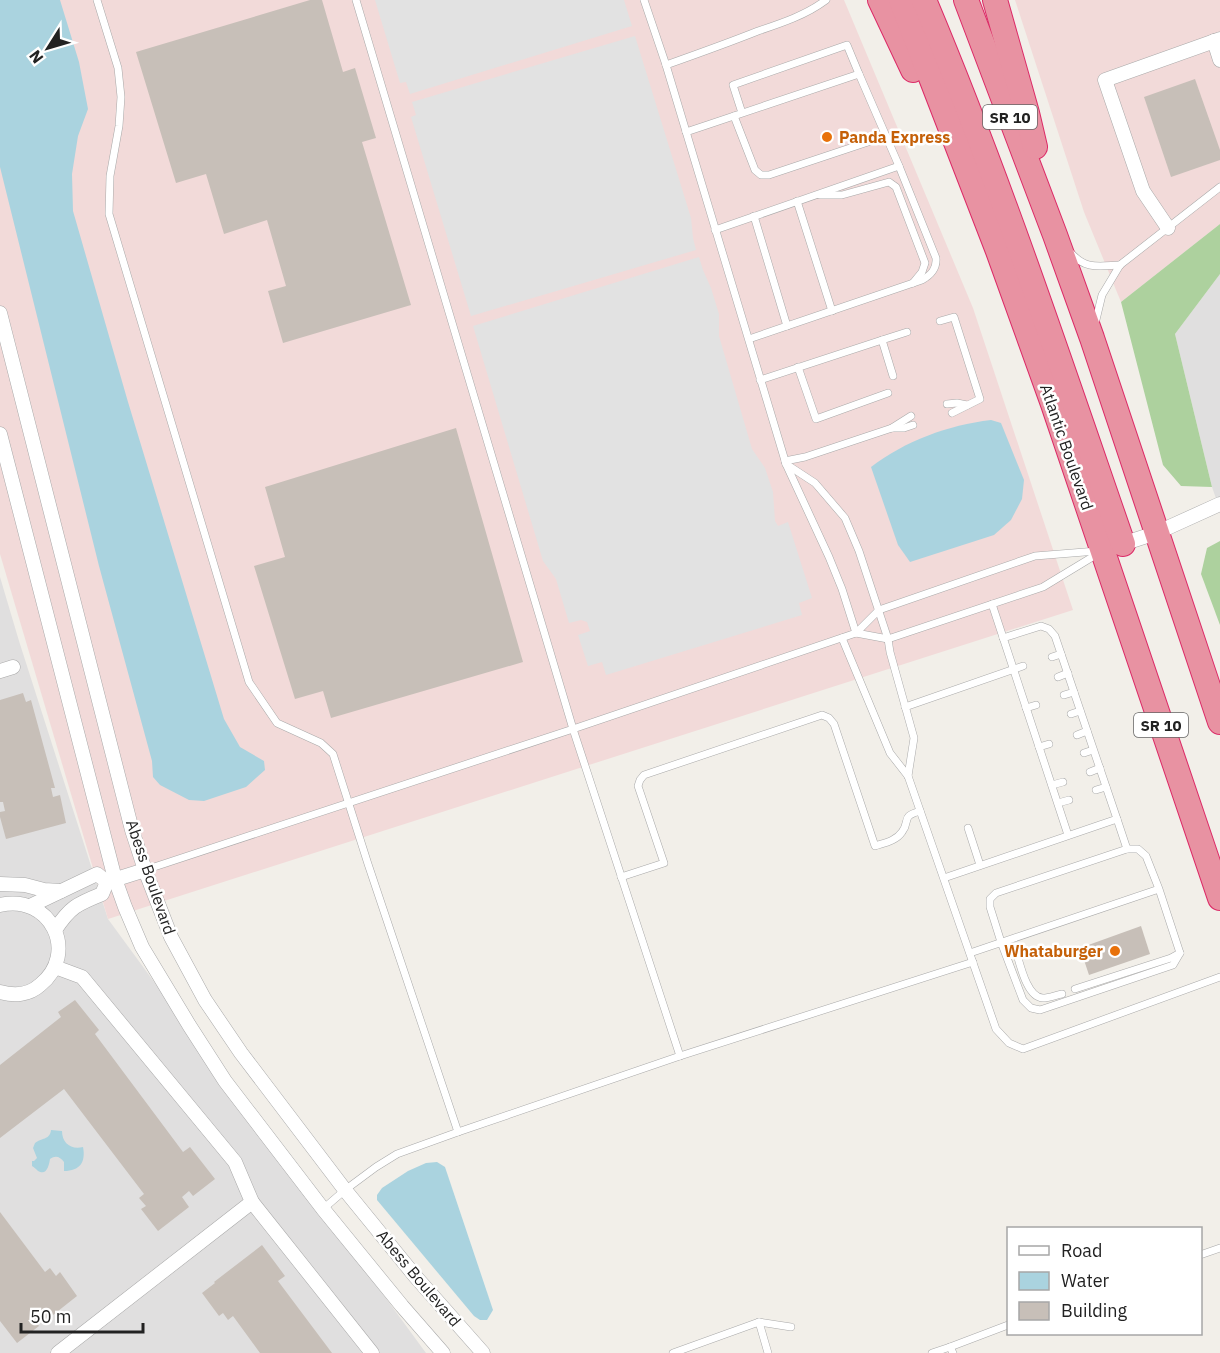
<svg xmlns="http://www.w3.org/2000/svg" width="1220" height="1353" font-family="'IBM Plex Sans',sans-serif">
	<rect width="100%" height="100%" fill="#f2efe9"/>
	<g fill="#e0dfdf">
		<polygon points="1220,274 1220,510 1212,487 1175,334"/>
		<polygon points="0,577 19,641 108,919 426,1353 0,1353"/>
	</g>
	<g fill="#f2dad9">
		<polygon points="0,0 844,0 973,308 1073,610 108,919 0,554"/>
		<polygon points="1015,0 1220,0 1220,224 1121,302 1084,212"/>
	</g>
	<g fill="#add19e">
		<polygon points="1220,224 1220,274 1175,334 1212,487 1181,486 1163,465 1121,302"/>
		<polygon points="1220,541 1220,625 1201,574 1207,548"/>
	</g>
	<g fill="#e2e2e2">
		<polygon points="375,0 624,0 632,26 410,94 406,82 400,83"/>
		<polygon points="635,36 691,218 693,238 696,250 471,316 411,117 416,115 412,102"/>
		<polygon points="699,257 703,270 711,288 719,314 719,336 752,449 765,468 773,492 775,521 778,526 788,522 812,598 799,603 802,615 606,675 602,662 588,666 578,635 590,631 587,622 581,620 569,623 556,579 543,561 473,326"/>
	</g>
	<g fill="#aad3df">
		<polygon points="0,0 60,0 79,62 88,109 78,136 72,174 73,211 128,402 224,719 240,747 264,761 265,770 246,787 204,801 189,800 160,785 153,777 152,761 99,566 0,167"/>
		<path d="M991 420 1001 423 1024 480 1022 499 1011 520 994 535 910 562 898 545 871 467C905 441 948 425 991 420Z"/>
		<path d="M51 1130 62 1131C62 1143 71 1150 83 1147 86 1162 80 1171 64 1171V1162C60 1157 56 1155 50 1159 49 1165 47 1176 38 1171 36 1169 34 1167 32 1166V1161H34L37 1158 33 1148 35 1143C41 1138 50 1140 51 1130Z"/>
		<polygon points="437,1162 445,1167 493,1310 487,1320 480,1320 474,1316 377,1200 377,1195 382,1188 408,1171 426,1163"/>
	</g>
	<g fill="#c7bfb8">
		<polygon points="310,0 322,0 343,72 355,68 376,138 362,142 411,305 283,343 268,291 286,286 267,220 224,234 206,174 176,183 136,52"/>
		<polygon points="1195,79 1220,150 1220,160 1171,177 1144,97"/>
		<polygon points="456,428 523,662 331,718 323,691 295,699 254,566 285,557 265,487"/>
		<polygon points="23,693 26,702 31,700 55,788 51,788 53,797 60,795 66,823 6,839 0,817 0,812 5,811 3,802 0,802 0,700"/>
		<polygon points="1141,926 1150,954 1089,975 1080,948"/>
		<polygon points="75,1000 99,1030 95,1034 183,1152 190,1147 215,1179 193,1196 189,1191 182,1197 189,1207 158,1231 141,1209 146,1206 139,1198 144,1194 64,1089 0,1138 0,1065 61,1017 58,1012"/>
		<polygon points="0,1212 45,1272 50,1268 56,1276 60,1272 77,1296 53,1315 52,1313 45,1319 43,1316 36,1321 39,1326 17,1343 0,1321"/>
		<polygon points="262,1245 285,1276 278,1281 332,1353 260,1353 233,1316 228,1320 223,1313 219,1316 202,1293 215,1283 214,1282"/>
	</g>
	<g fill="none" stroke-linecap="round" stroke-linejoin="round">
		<defs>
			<g id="lane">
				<polyline points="97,0 118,68 121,97 119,126 110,176 109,214 249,682 277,723 321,743 333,754 368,864 458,1132"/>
				<polyline points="356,0 573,729 680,1056"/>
				<polyline points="644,0 666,65 786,464 829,557 842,589 856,633"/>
				<path d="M666 65C697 54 728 43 758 31 782 23 806 15 826 0"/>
				<polyline points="859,74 899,166"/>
				<polyline points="734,116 755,170 761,175 769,175 886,136"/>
				<polyline points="686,132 707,125 859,74 847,45 733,85 742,113"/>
				<polyline points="820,195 842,195 889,182 896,187 925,263 922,272 913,283"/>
				<polyline points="797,201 832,311"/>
				<polyline points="754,216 787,326"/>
				<path d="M715 230 899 166 936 258C937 269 931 275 922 280L749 339"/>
				<path d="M1071 253C1086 270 1099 266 1120 265"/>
				<polyline points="940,321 954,317 980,399 952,413"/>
				<polyline points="1095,324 1102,295 1120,265 1220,187"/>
				<polyline points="882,340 907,332"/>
				<polyline points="798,367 816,419 888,393"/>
				<polyline points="760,380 882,340 893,376"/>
				<polyline points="947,404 957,403 967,405"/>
				<polyline points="892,428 911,416"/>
				<polyline points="785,461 805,457 892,428 904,428 913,425"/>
				<polyline points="786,464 815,483 845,518 859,551 888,639 890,652 914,738 908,776"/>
				<polyline points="992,604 1068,835"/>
				<polyline points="856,633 888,639 1043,587 1099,553"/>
				<polyline points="842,638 890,753 908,776 996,1029 1009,1043 1023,1049 1220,977"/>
				<polyline points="1052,657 1061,654"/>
				<polyline points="1058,677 1068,673"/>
				<polyline points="1064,695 1074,692"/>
				<polyline points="905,707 1023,666"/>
				<polyline points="1026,708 1036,705"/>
				<polyline points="1071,714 1080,711"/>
				<polyline points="1077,735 1087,731"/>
				<polyline points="1039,747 1049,744"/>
				<polyline points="1084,753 1093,750"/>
				<polyline points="1090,772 1100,768"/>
				<polyline points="1052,785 1063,782"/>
				<polyline points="1096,790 1106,787"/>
				<polyline points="1058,803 1069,800"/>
				<polyline points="1117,819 1127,849"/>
				<polyline points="968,828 980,865"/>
				<polyline points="145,870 573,729 856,633 879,610 1035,556 1097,551"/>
				<path d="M621 877 664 863 638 786 640 780 644 775 822 715 829 718 834 724 875 846C884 843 896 841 902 832 911 820 900 817 920 811"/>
				<polyline points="944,878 1117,819 1055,636 1049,629 1041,626 1003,638"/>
				<path d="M1001 942 1016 951C1020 964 1027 998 1043 998 1049 998 1056 995 1062 994"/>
				<polyline points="970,953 1159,889 1180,953 1173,965 1040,1010 1031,1008 1023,1000 1001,942 990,907 990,899 996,893 1127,849 1138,849 1146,856 1159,889"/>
				<polyline points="1075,989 1171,958 1180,953"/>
				<polyline points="323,1209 345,1190 376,1167 397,1154 458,1132 680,1056 973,962"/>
				<polyline points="1200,1255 1220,1248"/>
				<polyline points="759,1322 791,1327"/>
				<polyline points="950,1347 1008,1325"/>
				<polyline points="673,1353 759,1322 768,1353"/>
				<polyline points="932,1353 950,1347 953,1353"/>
			</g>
			<g id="street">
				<polyline points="1214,41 1220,60"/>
				<polyline points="1168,228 1143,191 1105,80 1220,39"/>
				<polyline points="0,313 132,830 145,870 171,937 205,1000 241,1053 345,1190 415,1276 483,1353"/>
				<polyline points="0,434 115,879 125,907 142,947 189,1025 225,1081 323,1209 402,1306 443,1353"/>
				<polyline points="1119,545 1156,533 1220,504"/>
				<polyline points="0,671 13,667"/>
				<polyline points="0,884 25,885 44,890 61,891"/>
				<path d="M0 905C50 893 80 953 40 985 29 995 14 996 0 992"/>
				<polyline points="30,906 97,874 107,882"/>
				<path d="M55 930C70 907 77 904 102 894L107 882 145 870"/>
				<polyline points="55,967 82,977 235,1162 252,1202 58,1353"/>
				<polyline points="252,1202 372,1353"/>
			</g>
			<g id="highway">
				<polyline points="880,0 913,70"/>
				<polyline points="901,0 998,251 1053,404 1220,898"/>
				<path d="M924 0C999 178 1060 362 1123 544"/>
				<polyline points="966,0 1055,235 1092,338 1220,722"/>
				<polyline points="995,0 1027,113 1035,147"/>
			</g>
		</defs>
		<use href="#lane" stroke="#a9a9a9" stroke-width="8"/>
		<use href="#street" stroke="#a9a9a9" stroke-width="15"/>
		<use href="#highway" stroke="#dc2a67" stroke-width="26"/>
		<use href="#lane" stroke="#fff" stroke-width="7"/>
		<use href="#street" stroke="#fff" stroke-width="14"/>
		<use href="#highway" stroke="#e892a2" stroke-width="24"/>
	</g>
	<g fill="#e8710a" stroke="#fff" stroke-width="2">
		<circle cx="827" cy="137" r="6"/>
		<circle cx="1115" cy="951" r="6"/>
	</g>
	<g text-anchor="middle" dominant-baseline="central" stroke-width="5" stroke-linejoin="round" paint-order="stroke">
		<g fill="#fff" stroke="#646464" stroke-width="1.5">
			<rect x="983" y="105" width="54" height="24" rx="4.5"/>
			<rect x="1134" y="713" width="54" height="24" rx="4.5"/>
		</g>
		<g font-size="15" font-weight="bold" fill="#222">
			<text x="1010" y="117">SR 10</text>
			<text x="1161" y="725">SR 10</text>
		</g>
		<g font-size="16" font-weight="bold" fill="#c56008" stroke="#fff" text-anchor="start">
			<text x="839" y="137">Panda Express</text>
			<text x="1103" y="951" text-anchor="end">Whataburger</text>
		</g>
		<g font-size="16" fill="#222" stroke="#fff">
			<text transform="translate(1067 447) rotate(71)">Atlantic Boulevard</text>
			<text transform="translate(151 877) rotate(71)">Abess Boulevard</text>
			<text transform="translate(419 1278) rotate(50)">Abess Boulevard</text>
		</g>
	</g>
	<rect x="1007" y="1227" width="195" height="108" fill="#ffffff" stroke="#a7a7a7" stroke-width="1.5"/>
	<rect x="1019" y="1246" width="30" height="9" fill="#ffffff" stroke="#a7a7a7" stroke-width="1.5"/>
	<text x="1061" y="1257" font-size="18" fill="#222222">Road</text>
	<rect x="1019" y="1272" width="30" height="18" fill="#aad3df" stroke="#a7a7a7" stroke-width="1.5"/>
	<text x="1061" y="1287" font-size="18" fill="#222222">Water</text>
	<rect x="1019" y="1302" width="30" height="18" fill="#c7bfb8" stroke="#a7a7a7" stroke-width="1.5"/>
	<text x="1061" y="1317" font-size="18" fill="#222222">Building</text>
	<g transform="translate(48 48) rotate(233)" stroke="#ffffff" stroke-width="4.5" paint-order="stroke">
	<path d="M0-4.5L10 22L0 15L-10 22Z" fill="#222222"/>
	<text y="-9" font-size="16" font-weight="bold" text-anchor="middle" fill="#222222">N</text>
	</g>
	<path d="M21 1323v9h122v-9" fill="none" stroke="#222222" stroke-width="3"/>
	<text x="30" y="1323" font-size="18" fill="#222222" stroke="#ffffff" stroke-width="4.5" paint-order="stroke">50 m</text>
</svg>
